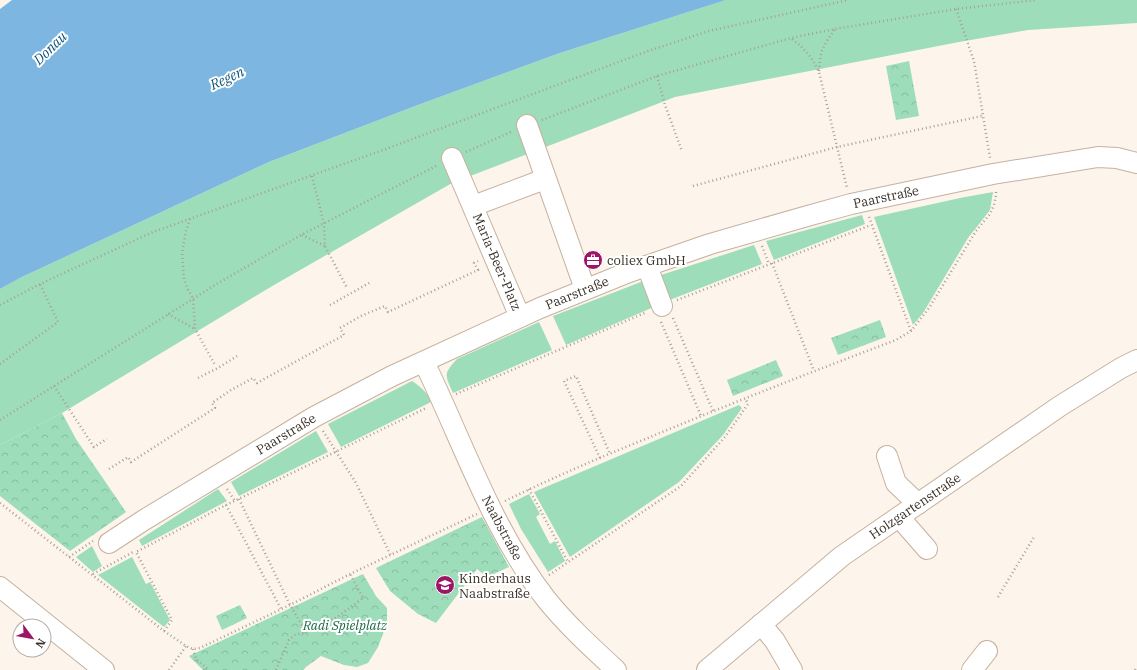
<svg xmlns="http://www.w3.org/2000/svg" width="1137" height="670" font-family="'IBM Plex Serif',serif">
	<defs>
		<pattern id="park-crowns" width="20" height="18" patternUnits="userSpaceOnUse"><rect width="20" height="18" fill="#9dddba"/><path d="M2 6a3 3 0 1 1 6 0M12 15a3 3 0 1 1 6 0" fill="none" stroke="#88bea0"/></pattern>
	</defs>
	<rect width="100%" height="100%" fill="#fdf4ec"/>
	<g fill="#9dddba">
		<polygon points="726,0 1137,0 1137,23 1028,30 959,42 675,97 452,183 274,285 62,413 0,445 0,289 22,277 269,162 418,105 560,53"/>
		<polygon points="993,192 990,210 968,238 923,313 913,325 874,217 960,198"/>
		<polygon points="862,215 865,224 774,260 766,241"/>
		<polygon points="754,245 762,264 667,301 658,276"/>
		<polygon points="646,280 656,306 566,345 553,316"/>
		<path d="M539 322 552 350 453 393C445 375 443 374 457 359Z"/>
		<path d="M412 381C421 387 427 392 431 402L341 447 328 424Z"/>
		<polygon points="739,405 742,408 723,435 679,482 570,557 534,492"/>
		<polygon points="316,431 328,452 239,496 231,482"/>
		<polygon points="218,489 227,501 142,546 139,540"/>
		<polygon points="529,494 540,514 536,517 550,544 555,541 565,561 548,572 521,529 509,504"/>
		<polygon points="92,546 102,566 93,572 76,557"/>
		<polygon points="132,557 146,584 150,582 170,620 164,627 98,575"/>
	</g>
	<g fill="url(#park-crowns)">
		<polygon points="909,61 919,116 896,120 886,66"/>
		<polygon points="880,320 886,337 838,355 831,338"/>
		<polygon points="776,360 783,376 733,396 727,380"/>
		<polygon points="62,413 76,439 126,512 70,551 0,496 0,445"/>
		<polygon points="482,517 509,567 487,577 477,569 436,623 418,614 390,591 376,568"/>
		<polygon points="363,574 376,596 387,608 387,623 378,647 368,663 357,667 344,665 321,656 306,667 303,670 203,670 189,656"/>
		<polygon points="240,605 247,618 222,630 216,616"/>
	</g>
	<polygon fill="#7db7e1" points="12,0 726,0 560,53 418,105 269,162 22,277 0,289 0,9"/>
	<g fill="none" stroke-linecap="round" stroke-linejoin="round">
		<defs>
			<g id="minor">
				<polyline points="527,125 585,289"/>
				<polyline points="452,158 520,317"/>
				<polyline points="473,206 545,179"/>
				<polyline points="647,266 662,306"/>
				<path d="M424 362C463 442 491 528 546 599 567 625 591 647 616 670"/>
				<polyline points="887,456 896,483 918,504"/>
				<polyline points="899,517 927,549"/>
				<polyline points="109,543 144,520 314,417 392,376 540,308 629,272 710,244 811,215 851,204 993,174 1098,157 1117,158 1137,163"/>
				<polyline points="0,587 104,670"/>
				<polyline points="761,624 775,641 792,670"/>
				<polyline points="707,670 842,556 1060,406 1121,368 1137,360"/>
				<polyline points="972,670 987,651"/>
			</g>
		</defs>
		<use href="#minor" stroke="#c6b19e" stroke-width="22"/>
		<g stroke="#a89f97" stroke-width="2.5" stroke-dasharray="1 3" stroke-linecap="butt">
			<polyline points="956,9 974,61 990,158"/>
			<path d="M792 39C805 49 811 56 819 72L847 188"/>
			<path d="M819 71C820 50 823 46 835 29"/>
			<polyline points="657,76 665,105 682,151"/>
			<polyline points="542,120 657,76 791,38 835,29 956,9 1037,0"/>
			<polyline points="466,152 513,131"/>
			<polyline points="312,176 324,224 325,246 347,288"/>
			<polyline points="693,186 837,147 982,116"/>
			<polyline points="869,217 911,331"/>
			<polyline points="190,219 186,231 182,253 184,279 187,288 193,298 195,329 215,365"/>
			<polyline points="302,235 325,246"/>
			<polyline points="762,246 769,264"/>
			<polyline points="772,263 814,371"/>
			<polyline points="677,300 871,225"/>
			<polyline points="0,305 40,284 153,232 383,150 648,51 709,31 848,0"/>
			<polyline points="330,305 371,282"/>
			<polyline points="168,314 195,329"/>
			<polyline points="673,318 713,411"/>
			<polyline points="661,322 701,416"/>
			<polyline points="0,364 58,322 40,284"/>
			<polyline points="198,378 218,368 237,356"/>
			<polyline points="54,386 94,447 107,439"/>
			<polyline points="456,394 647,312"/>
			<polyline points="0,420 215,285 301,235 438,165"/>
			<polyline points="323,431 356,483 391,556"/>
			<polyline points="600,458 564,381 576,376 610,454"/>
			<polyline points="109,469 128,457 131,462 215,408 212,403 231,390 253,378 257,383 344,335 340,328 361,316 385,306 388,312 478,270 474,263 478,261"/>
			<polyline points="227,489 235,501"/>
			<polyline points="529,489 568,562"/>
			<polyline points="239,499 290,605 306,632"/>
			<path d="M505 501C550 479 596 459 643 440 727 405 811 372 896 340L911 331 929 308 976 231 990 214 994 205 996 195V190"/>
			<polyline points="0,503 164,631 186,646 193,649 200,648 290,605 350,574 477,514"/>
			<polyline points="226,505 281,609"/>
			<polyline points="69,557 93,541"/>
			<polyline points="93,574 135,551"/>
			<polyline points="549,575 681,486 725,437 748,404 745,398"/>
			<polyline points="998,597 1034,537"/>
			<polyline points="164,631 172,620 136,552 226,505 426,408"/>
			<polyline points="193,649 196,659 209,670"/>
			<polyline points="169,670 186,646"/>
			<polyline points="276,670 289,640 295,635 306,632 336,618 363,598 350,574"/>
			<polyline points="1135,670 1137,667"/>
		</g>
		<use href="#minor" stroke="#fff" stroke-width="20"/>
	</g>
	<defs>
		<symbol id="office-disc" viewBox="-11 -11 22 22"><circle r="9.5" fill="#9c1567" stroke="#fff"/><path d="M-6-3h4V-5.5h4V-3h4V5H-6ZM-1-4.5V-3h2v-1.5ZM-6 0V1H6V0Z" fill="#fff"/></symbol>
		<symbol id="school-disc" viewBox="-11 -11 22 22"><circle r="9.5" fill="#9c1567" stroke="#fff"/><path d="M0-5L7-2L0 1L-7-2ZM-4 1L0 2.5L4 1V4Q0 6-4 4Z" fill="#fff"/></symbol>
	</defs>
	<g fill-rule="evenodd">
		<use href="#office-disc" x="582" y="249" width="22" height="22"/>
		<use href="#school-disc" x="434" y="574" width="22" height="22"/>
	</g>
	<g text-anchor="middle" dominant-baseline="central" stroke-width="4" stroke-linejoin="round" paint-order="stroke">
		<g font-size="13" fill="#393129" stroke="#fff">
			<text transform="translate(886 197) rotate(-12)">Paarstraße</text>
			<text transform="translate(497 262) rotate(67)">Maria-Beer-Platz</text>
			<text transform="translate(577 293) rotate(-22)">Paarstraße</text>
			<text transform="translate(286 434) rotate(-31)">Paarstraße</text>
			<text transform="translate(915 506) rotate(-34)">Holzgartenstraße</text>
			<text transform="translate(502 528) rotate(62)">Naabstraße</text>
		</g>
		<g font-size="13" fill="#393129" stroke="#fff" text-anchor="start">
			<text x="607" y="260">coliex GmbH</text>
			<text x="459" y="578">Kinderhaus<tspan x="459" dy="15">Naabstraße</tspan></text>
		</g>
		<g font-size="13" font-style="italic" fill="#1a6745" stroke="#fff">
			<text x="345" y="625">Radi Spielplatz</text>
		</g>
		<g font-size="14" font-style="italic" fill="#0c547b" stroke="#fff">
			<text transform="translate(50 48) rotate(-44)">Donau</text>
			<text transform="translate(227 78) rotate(-25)">Regen</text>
		</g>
	</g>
	<g transform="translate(32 638) rotate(122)"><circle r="19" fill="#ffffff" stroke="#b0ada9"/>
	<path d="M0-3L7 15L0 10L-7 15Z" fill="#9c1567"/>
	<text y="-6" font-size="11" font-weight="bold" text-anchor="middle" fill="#393129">N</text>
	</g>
</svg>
